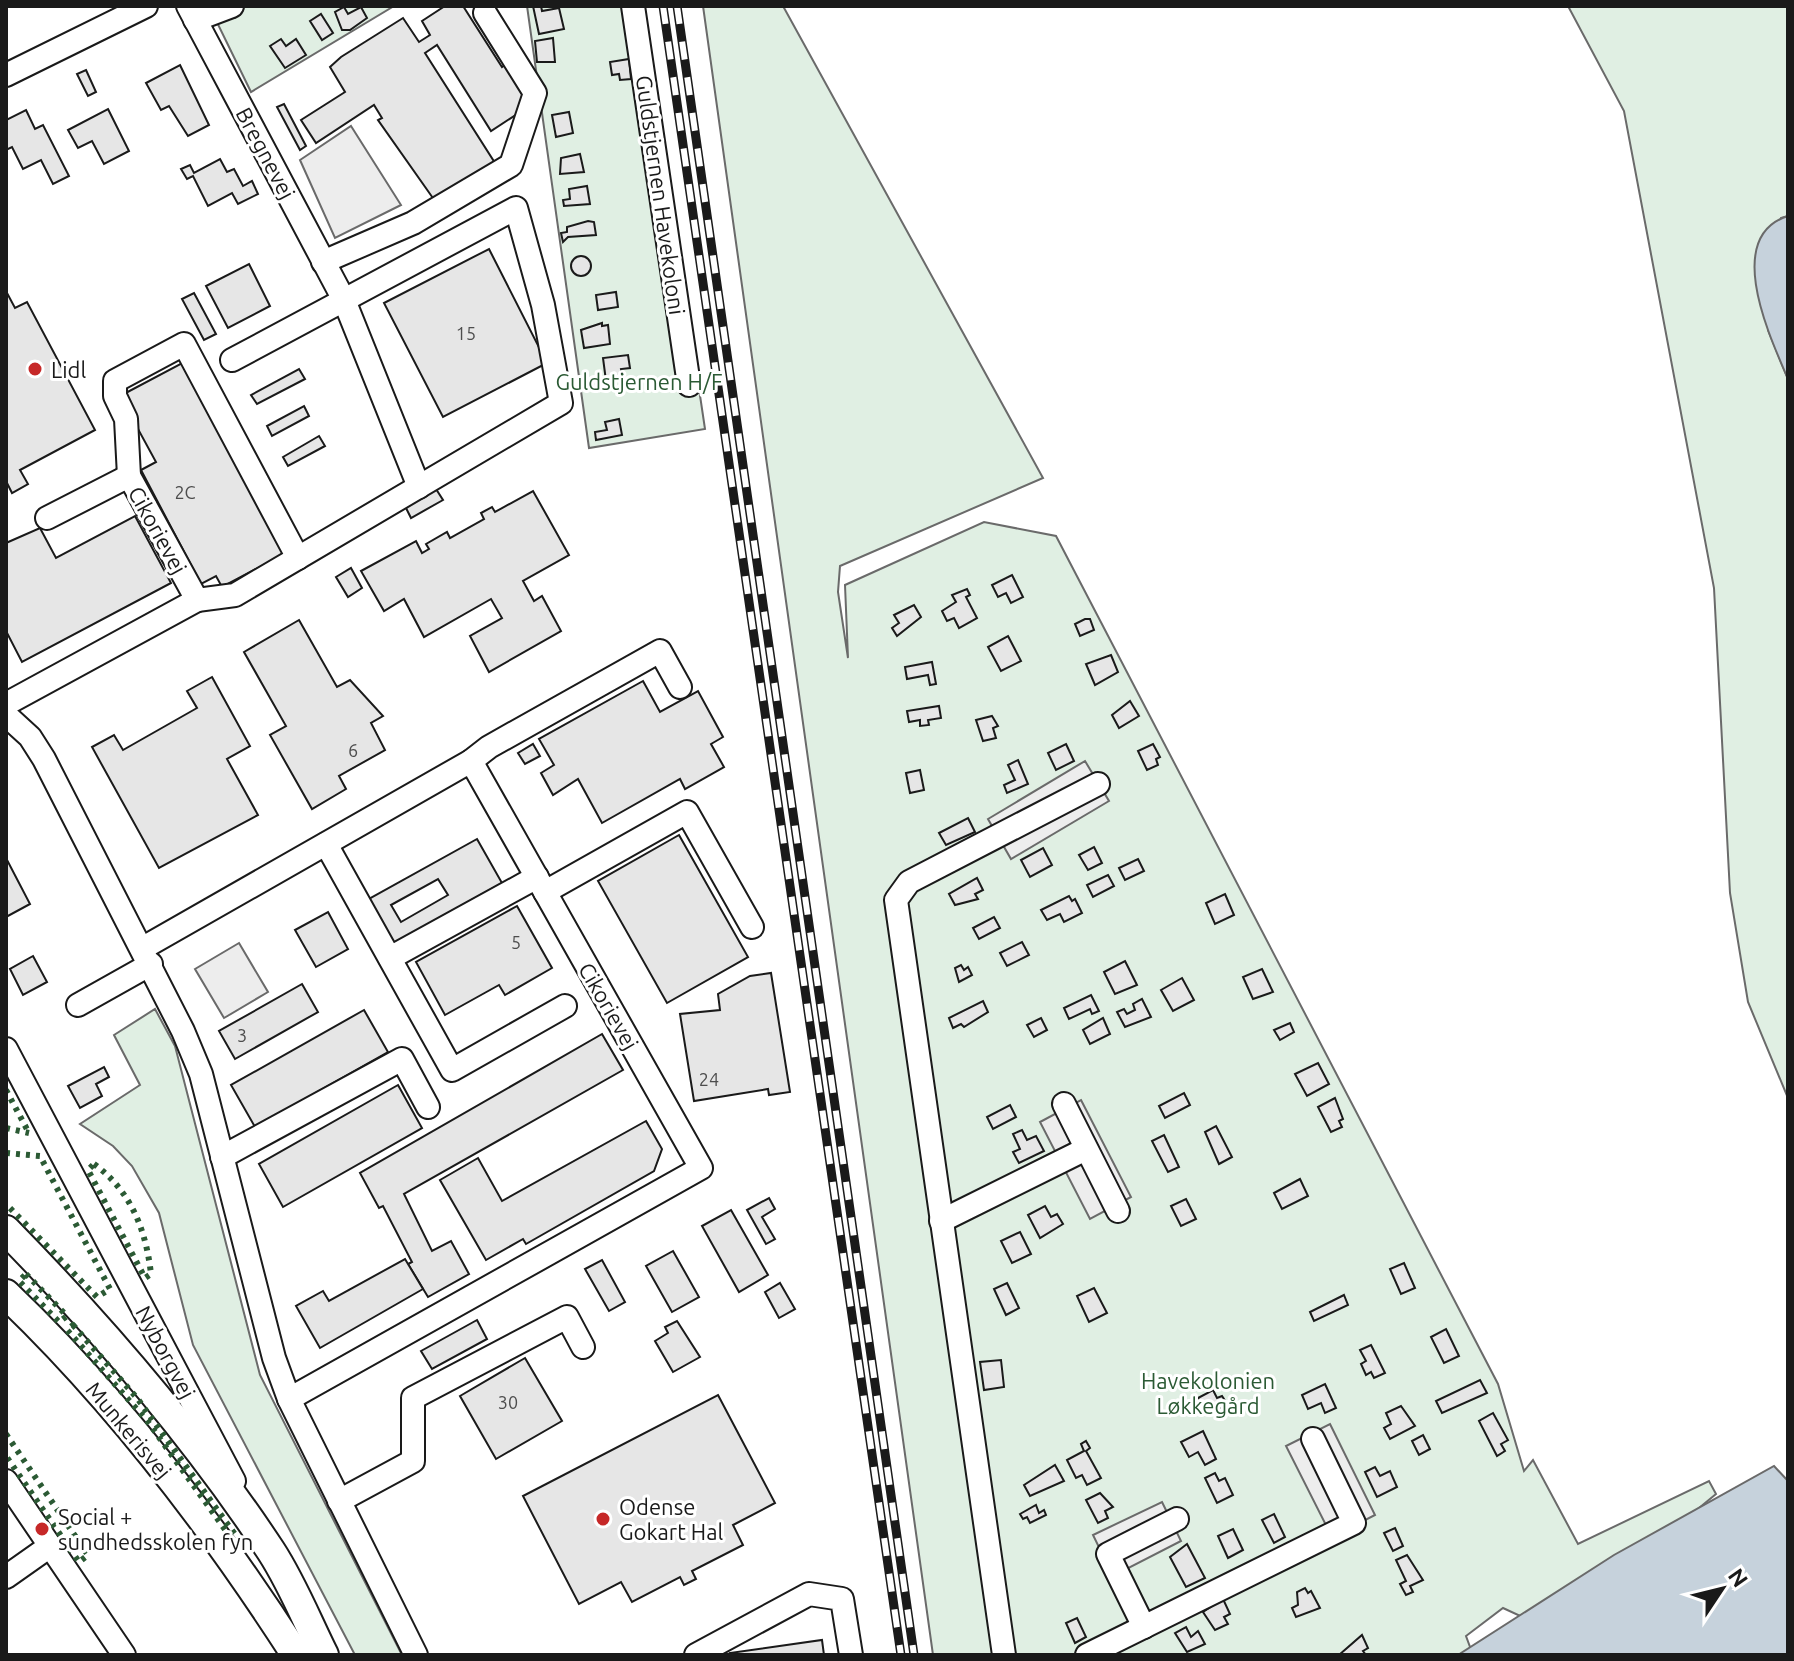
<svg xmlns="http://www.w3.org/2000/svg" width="1794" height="1661" font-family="Ubuntu,sans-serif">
	<rect width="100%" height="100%" fill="#fff"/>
	<g fill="#e0efe3" stroke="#6a6a6a" stroke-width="2">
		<polygon points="209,6 394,6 251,92"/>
		<polygon points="527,6 642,6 705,429 589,448"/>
		<polygon points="703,6 783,6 1043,478 840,566 838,592 848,658 845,585 984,522 1056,536 1498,1384 1524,1471 1533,1460 1578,1544 1709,1481 1716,1494 1551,1630 1503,1608 1466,1636 1473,1655 933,1655"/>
		<polygon points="1568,6 1788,6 1788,216 1781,218 1768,330 1788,379 1788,1098 1748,1002 1730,893 1714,588 1624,111"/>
		<polygon points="155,1009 175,1046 260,1375 402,1655 355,1655 193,1345 159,1213 132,1166 113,1146 80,1124 140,1085 114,1035"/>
	</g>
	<g fill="#ededed" stroke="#6a6a6a" stroke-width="2">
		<polygon points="351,126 401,205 335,238 300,160"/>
		<polygon points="1085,761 1109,801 1011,859 988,819"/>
		<polygon points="239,943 268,992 224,1018 195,969"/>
		<polygon points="1081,1100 1131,1197 1090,1219 1040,1122"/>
		<polygon points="1330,1424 1375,1515 1332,1537 1286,1446"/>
		<polygon points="1162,1502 1181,1541 1113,1576 1093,1535"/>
	</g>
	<g fill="#c6d2dc" stroke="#6a6a6a" stroke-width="2">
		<path d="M1788 216V379C1771 339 1722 237 1788 216Z"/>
		<polygon points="1774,1466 1788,1481 1788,1655 1458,1655 1614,1555"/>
	</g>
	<g fill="#e6e6e6" stroke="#1a1a1a" stroke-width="2" fill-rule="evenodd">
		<polygon points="445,6 463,6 502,67 509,62 529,100 528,107 491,131 437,45 425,53 495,163 435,201 378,120 382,118 374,105 316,143 301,120 345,92 330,67 341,57 403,18 419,42 430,35 422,21"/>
		<polygon points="533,6 541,6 542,11 559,8 564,29 539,34"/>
		<polygon points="344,7 348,14 361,7 367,18 350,30 342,30 335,12"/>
		<polygon points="321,14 333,33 322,40 310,21"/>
		<polygon points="553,38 555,62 537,62 535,41"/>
		<polygon points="281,39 286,46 296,39 306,55 285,68 270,46"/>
		<polygon points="629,59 631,79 620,80 619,74 612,75 610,62"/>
		<polygon points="180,65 209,125 188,136 169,106 161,110 146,83"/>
		<polygon points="86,70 96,92 88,96 77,74"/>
		<polygon points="284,104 306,146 300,150 277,107"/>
		<polygon points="108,109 129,151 104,164 92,141 78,148 68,130"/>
		<polygon points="26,110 35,129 43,125 69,176 53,184 41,160 23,169 12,147 6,150 6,120"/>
		<polygon points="569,112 573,133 556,137 552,115"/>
		<polygon points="580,154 584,172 560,174 561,158"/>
		<polygon points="220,159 227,172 234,169 243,186 252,181 258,194 238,204 232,193 208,206 193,176 187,179 181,169 190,165 194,173"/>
		<polygon points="587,186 590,204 564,206 563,200 570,199 569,189"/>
		<polygon points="588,221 594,222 596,235 568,237 563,242 561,233 567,232 567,227"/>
		<polygon points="489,249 547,363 443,417 384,303"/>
		<circle cx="581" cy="266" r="10"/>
		<polygon points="249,264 270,306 228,328 206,286"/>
		<polygon points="616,292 618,307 598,310 596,295"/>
		<polygon points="7,293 15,308 27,302 95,430 20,470 28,484 12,493 6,481"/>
		<polygon points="194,293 216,334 204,340 182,299"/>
		<polygon points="602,323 602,326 608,325 610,344 584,348 581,330"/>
		<polygon points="628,355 630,368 621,369 623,379 606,381 603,358"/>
		<polygon points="186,361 288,552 222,587 216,576 201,584 141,470 156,462 120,396"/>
		<polygon points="299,369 305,379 257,404 251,395"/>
		<polygon points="304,406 309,416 272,436 267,426"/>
		<polygon points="619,419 622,435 596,440 595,432 607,430 605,422"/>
		<polygon points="319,436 325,446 288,466 283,457"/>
		<polygon points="436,489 443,500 411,518 405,506"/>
		<polygon points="533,491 569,555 523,581 534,601 542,596 561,631 489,672 470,636 502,618 491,599 424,637 404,599 384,611 361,571 416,541 422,553 429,549 426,544 447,532 450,538 484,519 481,513 492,507 495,512"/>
		<polygon points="135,516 171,583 22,662 6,631 6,543 40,528 56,558"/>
		<polygon points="351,568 362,588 348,597 336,577"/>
		<polygon points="1012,575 1023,597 1011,603 1006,593 998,597 992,585"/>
		<polygon points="967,589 970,595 966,597 977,618 959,628 954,618 947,621 942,611 956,602 952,595"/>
		<polygon points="914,605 921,617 897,636 892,628 899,623 894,615"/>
		<polygon points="1085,619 1090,619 1094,630 1080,636 1075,624"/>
		<polygon points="299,620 337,687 350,680 383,716 371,723 385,750 339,776 346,789 312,809 270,735 286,726 244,652"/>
		<polygon points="1008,636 1021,661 1001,671 988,647"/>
		<polygon points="1111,655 1118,672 1095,685 1086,664"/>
		<polygon points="932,662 936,684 930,685 928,675 907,679 905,667"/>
		<polygon points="212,677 250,746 227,759 258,815 159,868 92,747 114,735 123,750 197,708 187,691"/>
		<polygon points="643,681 660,712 698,691 723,737 711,744 724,767 685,789 680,779 602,823 578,779 553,795 541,773 554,765 539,739"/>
		<polygon points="1130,701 1139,716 1119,728 1112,715"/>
		<polygon points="939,706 941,718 928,720 929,725 920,726 920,720 909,722 907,711"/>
		<polygon points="992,716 998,726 993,728 996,738 983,741 976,720"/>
		<polygon points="533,744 540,756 525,764 518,753"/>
		<polygon points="1066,744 1074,761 1056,770 1048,753"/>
		<polygon points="1153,744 1160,757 1156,759 1158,765 1147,770 1138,751"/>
		<polygon points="1018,760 1028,784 1007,793 1004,785 1015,780 1008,765"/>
		<polygon points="920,770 924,790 910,793 906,773"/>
		<polygon points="968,818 975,832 946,845 939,833"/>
		<polygon points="679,835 748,957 667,1003 598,881"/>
		<path d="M477 839 502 883 394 943 369 899ZM438 879 448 895 401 922 391 905Z"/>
		<polygon points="1094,847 1102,863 1088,870 1079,855"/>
		<polygon points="1043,848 1052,865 1030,877 1021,860"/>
		<polygon points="6,858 30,904 6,917"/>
		<polygon points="1138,859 1144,871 1125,880 1119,868"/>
		<polygon points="1108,875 1114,886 1093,897 1087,885"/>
		<polygon points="977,878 983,890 975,894 978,899 955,905 949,894"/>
		<polygon points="1225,894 1234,915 1215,924 1206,903"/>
		<polygon points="1069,896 1072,901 1075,899 1082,913 1064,922 1060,914 1047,920 1041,910"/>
		<polygon points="517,906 552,968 505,995 499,985 445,1015 416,962"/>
		<polygon points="328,912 348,949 316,967 295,930"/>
		<polygon points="994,917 1000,928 979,939 973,928"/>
		<polygon points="1022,942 1029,955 1007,966 1000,953"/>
		<polygon points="33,956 47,982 23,995 10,969"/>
		<polygon points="1125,961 1137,985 1115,994 1104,972"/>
		<polygon points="961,965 964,970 968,967 972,975 959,982 955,968"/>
		<polygon points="1262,969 1273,992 1253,999 1243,977"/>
		<polygon points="771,973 790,1092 769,1095 768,1089 694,1101 680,1014 720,1010 718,994 750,976"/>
		<polygon points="1182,978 1194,1000 1173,1011 1161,990"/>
		<polygon points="302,984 318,1012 235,1059 219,1031"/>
		<polygon points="1091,995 1099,1011 1092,1014 1090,1009 1069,1019 1064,1008"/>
		<polygon points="1142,999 1151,1017 1125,1027 1117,1012 1124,1009 1127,1014 1135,1010 1133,1004"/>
		<polygon points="983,1001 988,1012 964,1027 961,1024 953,1028 949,1018"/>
		<polygon points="364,1010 388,1052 255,1127 231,1085"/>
		<polygon points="1041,1018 1047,1030 1034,1037 1027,1025"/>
		<polygon points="1103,1018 1110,1034 1090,1044 1083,1030"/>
		<polygon points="1290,1023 1294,1032 1280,1040 1274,1030"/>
		<polygon points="602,1034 623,1070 404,1194 432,1251 451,1241 469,1274 428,1297 408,1264 412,1262 383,1206 379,1208 360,1173"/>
		<polygon points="1318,1063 1329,1084 1307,1096 1295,1074"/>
		<polygon points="104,1067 109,1077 96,1084 102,1096 80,1108 68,1086"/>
		<polygon points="398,1085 422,1128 283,1207 259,1164"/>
		<polygon points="1184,1093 1190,1105 1165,1118 1159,1106"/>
		<polygon points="1335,1098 1343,1119 1339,1121 1342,1127 1331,1132 1318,1107"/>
		<polygon points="1010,1105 1016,1117 993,1129 987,1117"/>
		<polygon points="646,1121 662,1149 654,1171 526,1244 523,1239 486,1260 440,1180 478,1158 502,1201"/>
		<polygon points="1216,1126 1232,1157 1219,1164 1205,1132"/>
		<polygon points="1022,1130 1027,1140 1036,1136 1044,1151 1019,1163 1013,1152 1020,1149 1013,1134"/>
		<polygon points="1164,1135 1179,1167 1168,1172 1152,1141"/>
		<polygon points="1300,1179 1308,1196 1282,1209 1274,1193"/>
		<polygon points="769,1198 775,1209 762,1217 775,1239 766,1244 747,1210"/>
		<polygon points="1186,1199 1196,1219 1181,1226 1171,1206"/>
		<polygon points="1045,1206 1051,1217 1057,1214 1063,1224 1040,1238 1028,1215"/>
		<polygon points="731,1210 768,1275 739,1292 702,1226"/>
		<polygon points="1020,1232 1031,1254 1012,1263 1001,1241"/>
		<polygon points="673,1251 699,1297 672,1312 646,1266"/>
		<polygon points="405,1259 423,1289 320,1348 296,1306 323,1291 329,1301"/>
		<polygon points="602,1260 625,1302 609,1311 585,1269"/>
		<polygon points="1404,1263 1415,1288 1401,1294 1390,1269"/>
		<polygon points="780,1283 795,1309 779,1318 765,1292"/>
		<polygon points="1007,1283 1019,1308 1006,1315 994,1289"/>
		<polygon points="1094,1288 1107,1313 1089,1322 1077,1296"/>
		<polygon points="1344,1295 1348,1305 1314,1321 1310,1312"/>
		<polygon points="477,1320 487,1339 432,1369 421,1351"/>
		<polygon points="677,1321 700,1357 673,1372 655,1341 668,1333 665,1327"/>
		<polygon points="1446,1329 1459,1356 1444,1363 1431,1337"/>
		<polygon points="1371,1345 1385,1373 1374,1378 1371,1372 1366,1375 1361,1364 1366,1361 1360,1350"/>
		<polygon points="525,1358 562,1421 496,1459 460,1396"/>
		<polygon points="1001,1360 1004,1387 984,1390 980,1362"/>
		<polygon points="1480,1380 1487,1393 1442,1413 1436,1401"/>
		<polygon points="1325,1384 1336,1408 1325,1413 1321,1403 1308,1409 1302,1395"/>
		<polygon points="1213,1390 1217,1398 1222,1396 1228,1405 1206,1414 1198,1398"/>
		<polygon points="718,1395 775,1503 733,1525 743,1545 692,1571 696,1579 684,1585 680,1577 632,1602 621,1582 579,1604 523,1496"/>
		<polygon points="1401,1406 1415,1426 1390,1439 1384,1428 1391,1424 1386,1413"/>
		<polygon points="1493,1413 1508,1440 1501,1444 1505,1451 1497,1456 1479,1421"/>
		<polygon points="1203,1431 1216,1459 1205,1465 1198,1452 1189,1457 1181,1442"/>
		<polygon points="1423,1435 1430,1449 1419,1455 1412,1441"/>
		<polygon points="1086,1441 1090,1448 1086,1451 1101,1478 1087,1485 1082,1475 1076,1478 1067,1460 1084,1451 1081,1444"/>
		<polygon points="1055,1465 1064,1481 1030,1496 1024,1485"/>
		<polygon points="1375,1467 1380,1476 1390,1471 1397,1487 1377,1497 1365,1472"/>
		<polygon points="1215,1473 1219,1481 1225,1478 1233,1495 1217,1503 1205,1478"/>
		<polygon points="1100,1493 1113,1507 1105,1511 1108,1518 1098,1523 1086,1500"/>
		<polygon points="1036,1505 1039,1513 1044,1510 1046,1515 1030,1523 1027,1517 1023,1519 1020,1514"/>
		<polygon points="1274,1514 1285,1537 1274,1543 1262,1520"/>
		<polygon points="1395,1528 1403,1546 1393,1551 1384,1533"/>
		<polygon points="1233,1529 1243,1550 1228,1558 1218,1536"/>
		<polygon points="1187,1544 1205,1578 1186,1587 1170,1557"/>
		<polygon points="1407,1555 1423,1580 1410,1586 1413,1592 1406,1595 1400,1584 1406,1581 1396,1560"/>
		<polygon points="1305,1588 1308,1593 1311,1591 1320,1608 1296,1617 1292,1608 1298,1605 1297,1592"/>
		<polygon points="1223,1599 1230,1614 1224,1617 1228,1624 1215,1630 1203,1612"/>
		<polygon points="1077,1618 1086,1637 1075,1643 1066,1623"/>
		<polygon points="1186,1627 1191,1637 1198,1631 1205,1644 1187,1652 1175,1633"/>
		<polygon points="1362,1635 1368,1648 1363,1651 1366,1655 1339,1655"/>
		<polygon points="822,1640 824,1655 731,1655 730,1653"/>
	</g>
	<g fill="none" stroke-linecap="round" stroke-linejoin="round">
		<defs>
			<g id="minor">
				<polyline points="188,6 344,300 419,487"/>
				<polyline points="633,6 689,385"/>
				<polyline points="195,20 232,6"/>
				<polyline points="6,75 146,6"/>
				<polyline points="323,262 413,223 511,165 535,93 485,13"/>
				<polyline points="129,476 126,419 115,396 115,381 184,344 298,558"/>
				<polyline points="197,600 235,595 561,403 543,305 516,208 232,360"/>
				<polyline points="6,704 197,600 129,476 47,518"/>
				<polyline points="6,715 30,737 44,759 183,1031 201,1074 274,1358 289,1399 416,1655"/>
				<polyline points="471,761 489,747 660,651 680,687"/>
				<polyline points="326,844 452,1070 565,1006"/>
				<polyline points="545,892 687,812 752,927"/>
				<polyline points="143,948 471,761 701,1168 289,1399"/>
				<polyline points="390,958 537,877"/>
				<polyline points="78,1005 151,964"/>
				<polyline points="6,1049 234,1481"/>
				<polyline points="1064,1104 1118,1211"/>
				<polyline points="222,1157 402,1059 428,1107"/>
				<polyline points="941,1221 1086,1149"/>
				<polyline points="6,1481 124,1655"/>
				<polyline points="339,1501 413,1461 413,1398 567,1317 583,1347"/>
				<polyline points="6,1577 50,1546"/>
				<polyline points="1144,1627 1108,1554 1177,1519"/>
				<polyline points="696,1655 809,1594 842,1599 851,1655"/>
				<polyline points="1004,1655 896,900 909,882 1098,784"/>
				<polyline points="1087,1655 1354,1523 1313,1439"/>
			</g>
			<g id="major">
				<path d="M6 1230C103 1329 195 1436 271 1551 292 1583 307 1621 324 1655"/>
				<path d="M6 1294C117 1400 213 1526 296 1655"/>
			</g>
		</defs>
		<use href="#minor" stroke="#1a1a1a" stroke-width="26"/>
		<use href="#major" stroke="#1a1a1a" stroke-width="32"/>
		<use href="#minor" stroke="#fff" stroke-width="22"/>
		<use href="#major" stroke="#fff" stroke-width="28"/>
		<defs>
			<g id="rail">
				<polyline points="663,6 901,1655"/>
				<polyline points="677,6 914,1655"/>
			</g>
		</defs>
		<use href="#rail" stroke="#1a1a1a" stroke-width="9"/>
		<use href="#rail" stroke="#fff" stroke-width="6" stroke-dasharray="18" stroke-linecap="butt"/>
		<g stroke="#2b5a34" stroke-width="6" stroke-dasharray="4 6" stroke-linecap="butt">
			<polyline points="6,1090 29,1133"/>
			<polyline points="6,1128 29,1133"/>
			<polyline points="6,1153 40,1156 110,1289 97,1297 6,1204"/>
			<path d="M94 1164C131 1191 146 1230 151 1274L145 1278 88 1170Z"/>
			<polygon points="26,1274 67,1316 59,1322 19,1281"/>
			<polygon points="73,1325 137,1398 244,1547 239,1549 148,1422 67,1330"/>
			<polyline points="6,1434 88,1555 79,1562 6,1456"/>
		</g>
	</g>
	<g fill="#c62828" stroke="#fff" stroke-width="3">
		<circle cx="35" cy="369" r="8"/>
		<circle cx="603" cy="1519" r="8"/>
		<circle cx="42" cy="1529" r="8"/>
	</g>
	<g text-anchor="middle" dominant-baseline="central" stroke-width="6" stroke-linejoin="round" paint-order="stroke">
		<g font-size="18" fill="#4d4d4d">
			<text x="466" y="333">15</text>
			<text x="185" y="492">2C</text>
			<text x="353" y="750">6</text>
			<text x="516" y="942">5</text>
			<text x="242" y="1035">3</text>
			<text x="709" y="1079">24</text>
			<text x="508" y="1402">30</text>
		</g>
		<g font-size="22" fill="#1a1a1a" stroke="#fff">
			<text transform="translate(266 153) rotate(62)">Bregnevej</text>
			<text transform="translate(661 195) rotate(82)">Guldstjernen Havekoloni</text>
			<text transform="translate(158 530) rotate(61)">Cikorievej</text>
			<text transform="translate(609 1006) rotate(60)">Cikorievej</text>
			<text transform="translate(166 1352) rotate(62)">Nyborgvej</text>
			<text transform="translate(129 1430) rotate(50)">Munkerisvej</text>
		</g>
		<g font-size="22" fill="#1a1a1a" stroke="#fff" text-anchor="start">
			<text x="51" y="369">Lidl</text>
			<text x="619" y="1506">Odense<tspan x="619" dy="25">Gokart Hal</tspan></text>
			<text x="58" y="1516">Social +<tspan x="58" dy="25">sundhedsskolen fyn</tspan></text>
		</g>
		<g font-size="22" fill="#2b5a34" stroke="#fff">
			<text x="639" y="381">Guldstjernen H/F</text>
			<text x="1208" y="1380">Havekolonien<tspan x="1208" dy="25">Løkkegård</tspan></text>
		</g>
	</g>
	<rect width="1794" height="1661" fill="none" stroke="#1a1a1a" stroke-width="16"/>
	<g transform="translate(1722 1589) rotate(55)" stroke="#ffffff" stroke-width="6" paint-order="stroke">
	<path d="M0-6L14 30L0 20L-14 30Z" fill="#1a1a1a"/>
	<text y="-12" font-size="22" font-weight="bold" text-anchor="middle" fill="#1a1a1a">N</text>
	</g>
</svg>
